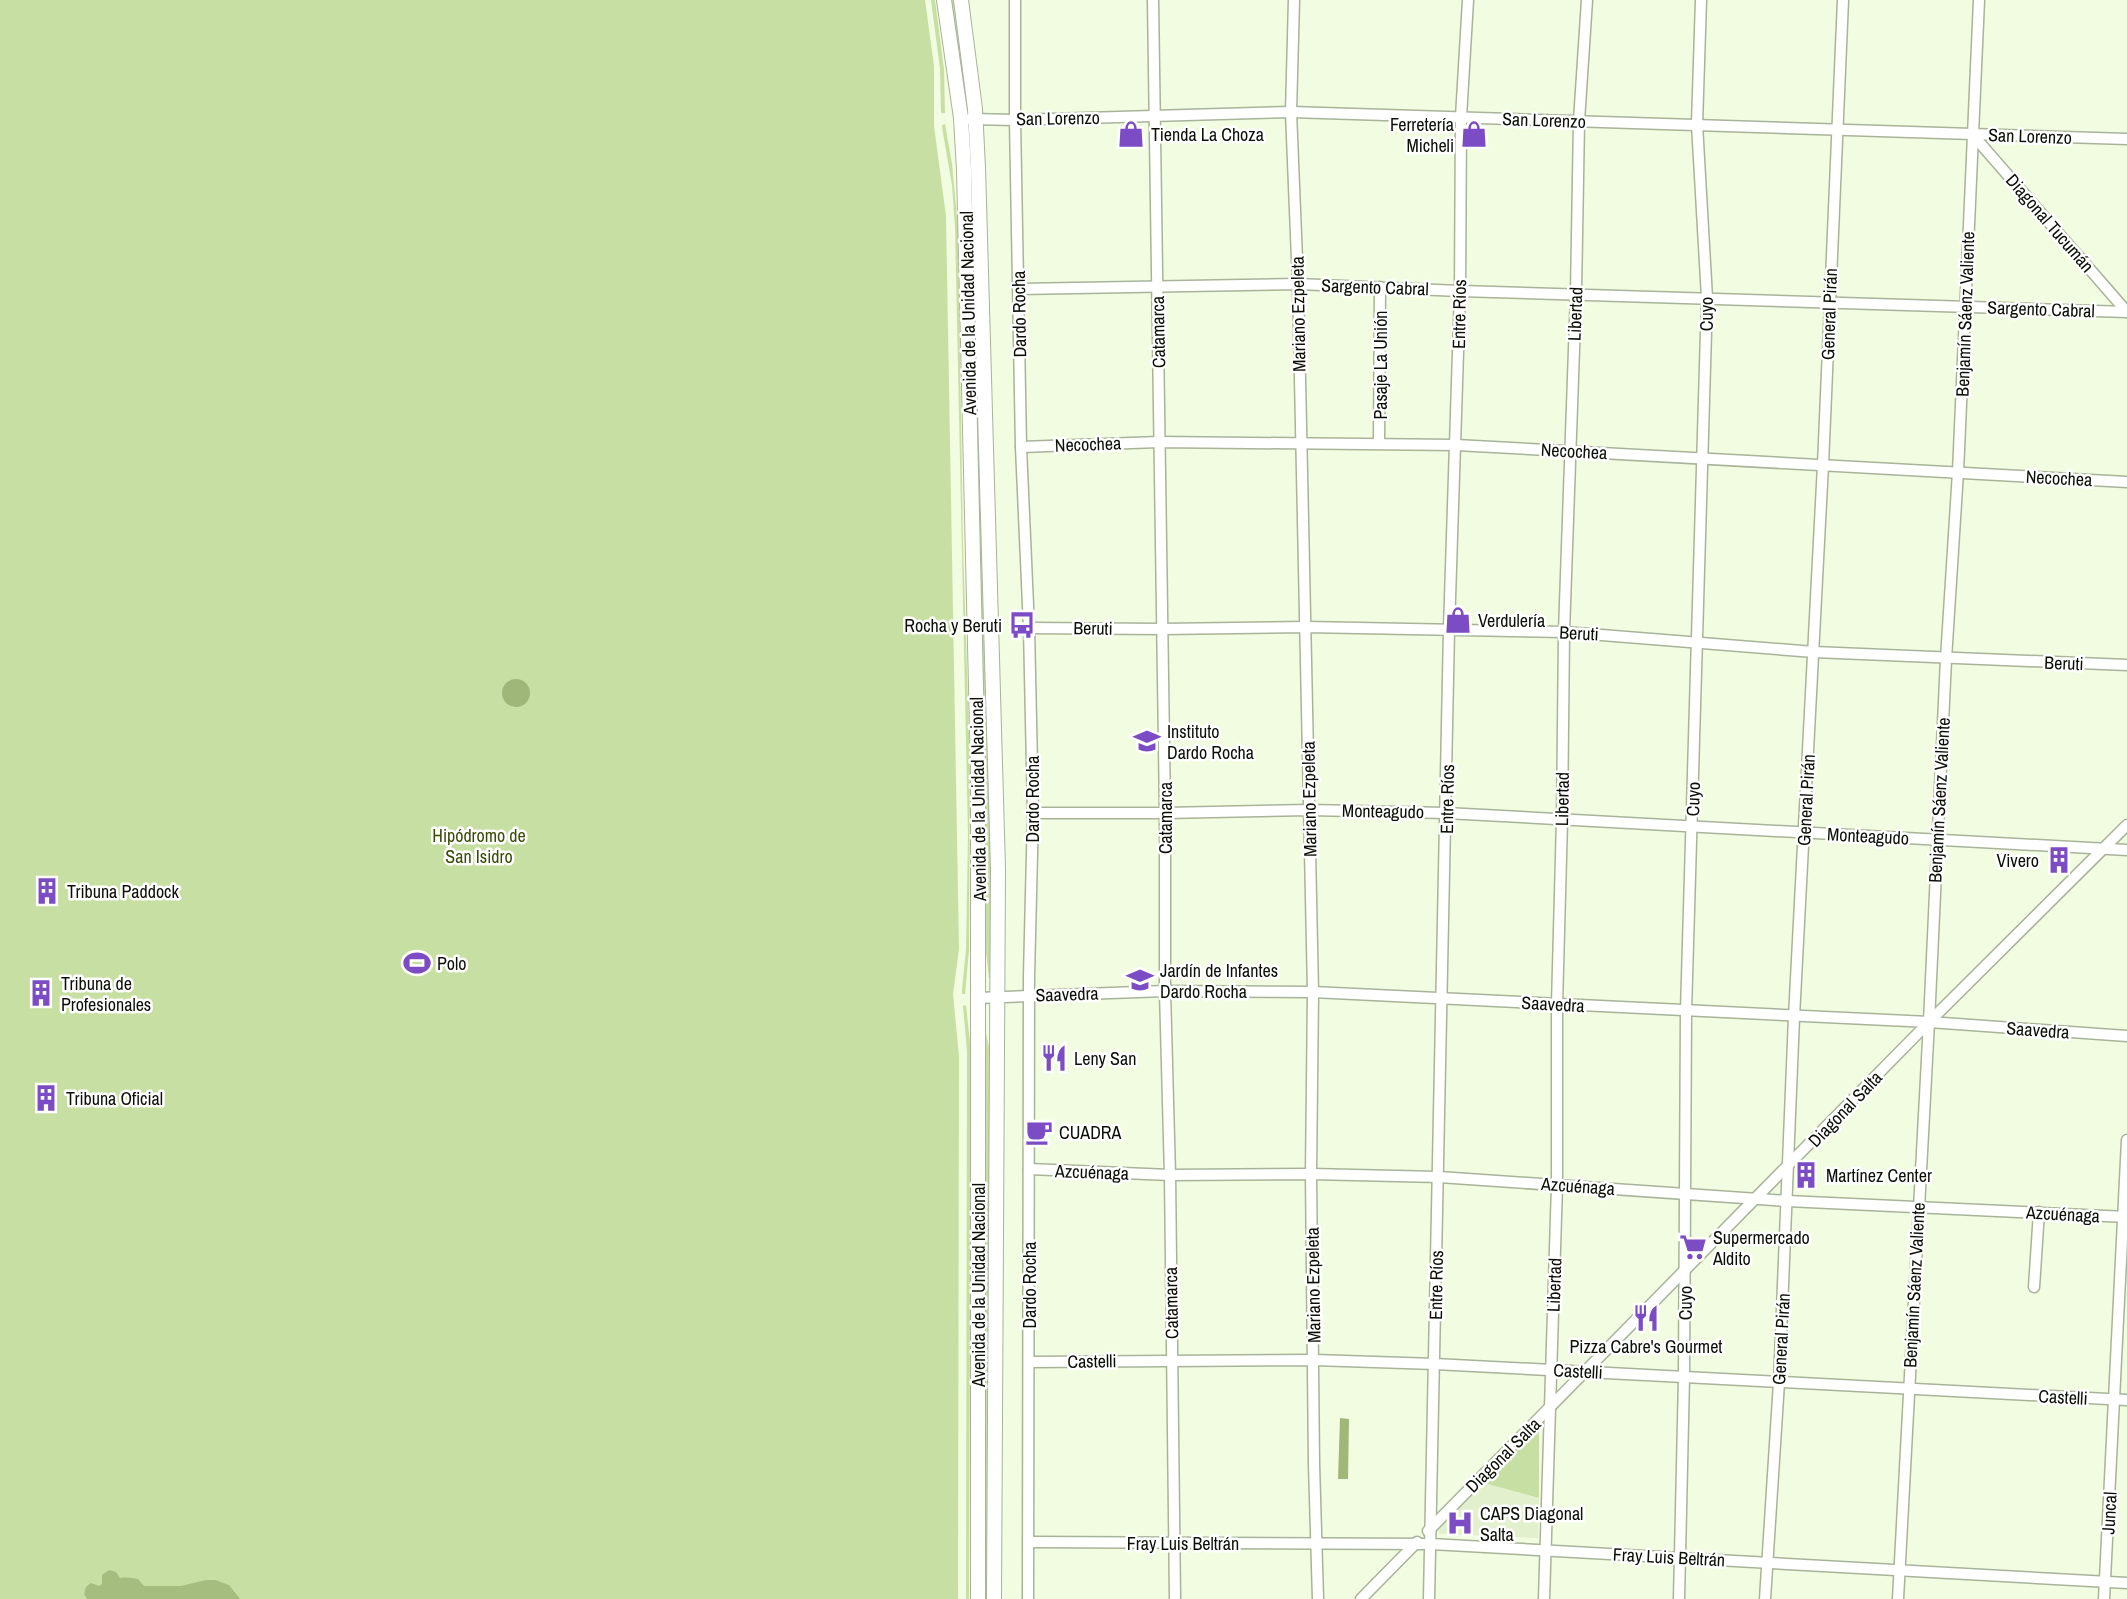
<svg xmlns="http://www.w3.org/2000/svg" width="2127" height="1599" font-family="'Archivo Narrow',sans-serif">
	<rect width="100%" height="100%" fill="#f1fce1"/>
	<polygon fill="#e2f0ce" points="1484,1483 1539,1498 1538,1538 1440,1534 1437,1530"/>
	<g fill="#c8dfa4">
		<polygon points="0,0 925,0 934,66 934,126 946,216 959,949 953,994 959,1056 958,1599 0,1599"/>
		<polygon points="931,0 935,0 944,69 945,113 941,113 940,69"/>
		<polygon points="949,0 957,0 967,96 963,92"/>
		<polygon points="945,124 952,164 958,228 963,543 970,768 969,950 965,994 962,994 962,990 966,949 968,835 955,228 952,185 943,133 942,125"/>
		<path d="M968 138 974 168C982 438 994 707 991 976L989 978 985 944V839Z"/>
		<polygon points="966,1005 971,1052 969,1599 966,1599 967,1051 963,1006"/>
		<polygon points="985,1028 991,1057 989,1599 983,1599"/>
		<polygon points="1539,1426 1539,1498 1484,1483"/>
	</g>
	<path fill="#a6bd80" d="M109 1570 116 1572 120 1578C126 1577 132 1578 138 1579L144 1586H181L206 1580H215L229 1585 240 1599H87L84 1594 86 1587 91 1583 99 1586 102 1584V1575Z"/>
	<g fill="#a0b77a">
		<circle cx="516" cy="693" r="14"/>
		<polygon points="1340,1418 1349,1419 1348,1479 1338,1479"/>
	</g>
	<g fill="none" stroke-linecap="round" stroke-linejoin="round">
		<defs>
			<g id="street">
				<polyline points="1015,0 1015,120 1021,447 1029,628 1033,813 1029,976 1028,1599"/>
				<polyline points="1153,0 1165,813 1165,991 1170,1175 1175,1599"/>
				<polyline points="1294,0 1291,112 1298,284 1313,992 1311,1174 1314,1464 1318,1599"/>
				<polyline points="970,119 1015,120 1291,112 2127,139"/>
				<polyline points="1972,134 2127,312"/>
				<polyline points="1019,289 1298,284 1460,291 2127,312"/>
				<polyline points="1379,443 1380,287"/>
				<polyline points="1021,447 1159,442 1456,445 2127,482"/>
				<polyline points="1029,628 1162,629 1306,627 1564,632 1814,652 2127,665"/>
				<polyline points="1033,813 1165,813 1309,810 1446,813 2127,850"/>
				<polyline points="978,998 1165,991 1313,992 1929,1022 2127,1036"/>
				<polyline points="1029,1169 1170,1175 1311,1174 1439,1177 1787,1201 2127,1217"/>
				<polyline points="2034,1287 2039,1212"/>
				<polyline points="1029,1362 1314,1360 1435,1364 2127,1400"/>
				<polyline points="1428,1531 1929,1022 2127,825"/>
				<polyline points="1030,1542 1431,1544 2127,1583"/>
				<polyline points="1361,1599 1417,1542"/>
				<polyline points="1429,1599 1449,629 1460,291 1461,117 1468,0"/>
				<polyline points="1544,1599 1557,1185 1557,1005 1562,820 1564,632 1576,293 1579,121 1587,0"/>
				<polyline points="1679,1599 1684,1377 1686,1011 1707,298 1697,124 1701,0"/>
				<polyline points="1765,1599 1779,1382 1794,1017 1823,465 1843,0"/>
				<polyline points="1898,1599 1929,1022 1946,659 1958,472 1979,0"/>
				<polyline points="2104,1599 2127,1140"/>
			</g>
			<g id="secondary">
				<polyline points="944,0 961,118 964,170 978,773 978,1599"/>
				<polyline points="961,0 975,109 978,167 998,869 994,1599"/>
			</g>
		</defs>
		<use href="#street" stroke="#a9b39a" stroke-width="13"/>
		<use href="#secondary" stroke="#a9b39a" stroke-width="16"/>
		<use href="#street" stroke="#fff" stroke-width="10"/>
		<use href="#secondary" stroke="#fff" stroke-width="14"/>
	</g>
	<defs>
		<symbol id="shop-bare" viewBox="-9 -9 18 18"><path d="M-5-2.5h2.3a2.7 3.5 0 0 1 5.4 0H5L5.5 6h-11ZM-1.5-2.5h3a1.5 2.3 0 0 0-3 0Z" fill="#7c4cc4" stroke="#fff" stroke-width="2.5" paint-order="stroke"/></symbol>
		<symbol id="bus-bare" viewBox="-9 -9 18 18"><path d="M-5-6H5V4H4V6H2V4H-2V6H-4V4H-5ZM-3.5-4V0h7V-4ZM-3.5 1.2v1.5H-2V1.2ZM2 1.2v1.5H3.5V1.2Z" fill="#7c4cc4" stroke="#fff" stroke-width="2.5" paint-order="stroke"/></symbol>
		<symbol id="school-bare" viewBox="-9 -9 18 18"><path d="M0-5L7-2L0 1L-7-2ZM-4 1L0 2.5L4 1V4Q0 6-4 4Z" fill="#7c4cc4" stroke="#fff" stroke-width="2.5" paint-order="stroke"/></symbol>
		<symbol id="building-bare" viewBox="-9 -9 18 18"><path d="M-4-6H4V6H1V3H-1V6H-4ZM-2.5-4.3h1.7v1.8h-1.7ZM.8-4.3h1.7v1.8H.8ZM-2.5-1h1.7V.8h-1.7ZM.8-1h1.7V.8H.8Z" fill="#7c4cc4" stroke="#fff" stroke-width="2.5" paint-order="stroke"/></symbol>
		<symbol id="stadium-bare" viewBox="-9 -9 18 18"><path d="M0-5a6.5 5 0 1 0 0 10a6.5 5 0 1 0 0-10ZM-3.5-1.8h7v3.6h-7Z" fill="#7c4cc4" stroke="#fff" stroke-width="2.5" paint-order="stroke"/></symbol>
		<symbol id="restaurant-bare" viewBox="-9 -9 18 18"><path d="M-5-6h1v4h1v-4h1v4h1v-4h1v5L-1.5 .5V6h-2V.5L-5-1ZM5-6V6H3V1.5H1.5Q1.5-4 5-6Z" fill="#7c4cc4" stroke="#fff" stroke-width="2.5" paint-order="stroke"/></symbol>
		<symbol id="cafe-bare" viewBox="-9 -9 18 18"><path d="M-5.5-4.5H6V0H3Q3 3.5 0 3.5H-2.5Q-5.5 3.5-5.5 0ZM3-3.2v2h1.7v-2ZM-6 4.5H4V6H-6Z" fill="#7c4cc4" stroke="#fff" stroke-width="2.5" paint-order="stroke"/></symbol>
		<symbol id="supermarket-bare" viewBox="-9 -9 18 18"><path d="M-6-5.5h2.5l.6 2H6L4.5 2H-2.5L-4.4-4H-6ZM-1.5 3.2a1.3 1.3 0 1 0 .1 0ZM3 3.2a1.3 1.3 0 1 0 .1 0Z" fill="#7c4cc4" stroke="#fff" stroke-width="2.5" paint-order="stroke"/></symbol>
		<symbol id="hospital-bare" viewBox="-9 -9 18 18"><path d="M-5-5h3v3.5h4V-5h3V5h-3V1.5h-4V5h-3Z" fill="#7c4cc4" stroke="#fff" stroke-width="2.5" paint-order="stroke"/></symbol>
	</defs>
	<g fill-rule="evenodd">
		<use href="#shop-bare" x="1112" y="115" width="38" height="38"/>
		<use href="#shop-bare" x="1455" y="115" width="38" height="38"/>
		<use href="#shop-bare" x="1439" y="601" width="38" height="38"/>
		<use href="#bus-bare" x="1003" y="606" width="38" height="38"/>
		<use href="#school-bare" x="1128" y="722" width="38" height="38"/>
		<use href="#building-bare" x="2040" y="841" width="38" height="38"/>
		<use href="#building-bare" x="28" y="872" width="38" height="38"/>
		<use href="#stadium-bare" x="398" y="944" width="38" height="38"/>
		<use href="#school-bare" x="1121" y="961" width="38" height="38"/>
		<use href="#building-bare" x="22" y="974" width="38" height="38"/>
		<use href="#restaurant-bare" x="1035" y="1039" width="38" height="38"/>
		<use href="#building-bare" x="27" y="1079" width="38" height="38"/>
		<use href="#cafe-bare" x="1020" y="1113" width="38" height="38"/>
		<use href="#building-bare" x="1787" y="1156" width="38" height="38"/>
		<use href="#supermarket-bare" x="1674" y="1228" width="38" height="38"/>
		<use href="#restaurant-bare" x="1627" y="1299" width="38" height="38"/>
		<use href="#hospital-bare" x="1441" y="1504" width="38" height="38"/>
	</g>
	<g text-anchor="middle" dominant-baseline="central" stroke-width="5" stroke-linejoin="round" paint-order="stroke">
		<g font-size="18" fill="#0b0f06" stroke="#fff">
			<text transform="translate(1058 118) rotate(-1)">San Lorenzo</text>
			<text transform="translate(1544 120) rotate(2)">San Lorenzo</text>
			<text transform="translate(2030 136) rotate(2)">San Lorenzo</text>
			<text transform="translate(2050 223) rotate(49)">Diagonal Tucumán</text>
			<text transform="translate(1375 287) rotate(2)">Sargento Cabral</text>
			<text transform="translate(2041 309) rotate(2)">Sargento Cabral</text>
			<text transform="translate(968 313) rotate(-91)">Avenida de la Unidad Nacional</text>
			<text transform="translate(1019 314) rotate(-91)">Dardo Rocha</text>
			<text transform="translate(1298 314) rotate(-91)">Mariano Ezpeleta</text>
			<text transform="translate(1459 314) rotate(-89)">Entre Ríos</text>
			<text transform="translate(1575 314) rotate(-88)">Libertad</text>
			<text transform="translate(1706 314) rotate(-90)">Cuyo</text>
			<text transform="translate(1829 314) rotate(-88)">General Pirán</text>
			<text transform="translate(1965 314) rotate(-88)">Benjamín Sáenz Valiente</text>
			<text transform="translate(1158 332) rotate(-91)">Catamarca</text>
			<text transform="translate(1380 365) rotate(-90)">Pasaje La Unión</text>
			<text transform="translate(1088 444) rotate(-2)">Necochea</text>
			<text transform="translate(1574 451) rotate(3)">Necochea</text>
			<text transform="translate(2059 478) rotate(3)">Necochea</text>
			<text transform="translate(1093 628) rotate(1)">Beruti</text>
			<text transform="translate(1579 633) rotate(3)">Beruti</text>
			<text transform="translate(2064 663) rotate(2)">Beruti</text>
			<text transform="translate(978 799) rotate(-91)">Avenida de la Unidad Nacional</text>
			<text transform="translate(1032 799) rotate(-90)">Dardo Rocha</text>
			<text transform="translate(1309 799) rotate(-91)">Mariano Ezpeleta</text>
			<text transform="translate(1447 799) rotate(-89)">Entre Ríos</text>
			<text transform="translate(1562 799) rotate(-89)">Libertad</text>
			<text transform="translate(1693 799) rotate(-88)">Cuyo</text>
			<text transform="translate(1806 800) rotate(-87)">General Pirán</text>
			<text transform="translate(1939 800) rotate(-87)">Benjamín Sáenz Valiente</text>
			<text transform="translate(1383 811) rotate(1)">Monteagudo</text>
			<text transform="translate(1165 818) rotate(-90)">Catamarca</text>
			<text transform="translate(1868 836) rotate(3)">Monteagudo</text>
			<text transform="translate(1067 994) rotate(-2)">Saavedra</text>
			<text transform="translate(1553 1004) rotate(3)">Saavedra</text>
			<text transform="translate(2038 1030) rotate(4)">Saavedra</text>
			<text transform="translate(1845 1109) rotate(-46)">Diagonal Salta</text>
			<text transform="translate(1092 1172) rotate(2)">Azcuénaga</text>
			<text transform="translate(1578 1186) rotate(4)">Azcuénaga</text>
			<text transform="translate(2063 1214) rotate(3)">Azcuénaga</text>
			<text transform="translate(978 1285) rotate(-90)">Avenida de la Unidad Nacional</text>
			<text transform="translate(1029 1285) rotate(-90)">Dardo Rocha</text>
			<text transform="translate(1313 1285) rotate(-91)">Mariano Ezpeleta</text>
			<text transform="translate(1436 1285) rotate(-89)">Entre Ríos</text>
			<text transform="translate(1554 1285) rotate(-88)">Libertad</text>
			<text transform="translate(1914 1285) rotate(-87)">Benjamín Sáenz Valiente</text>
			<text transform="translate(1171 1303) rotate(-91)">Catamarca</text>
			<text transform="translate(1685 1303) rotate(-90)">Cuyo</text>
			<text transform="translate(1781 1339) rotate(-87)">General Pirán</text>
			<text transform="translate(1092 1361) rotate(-1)">Castelli</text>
			<text transform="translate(1578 1371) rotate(3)">Castelli</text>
			<text transform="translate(2063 1397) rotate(3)">Castelli</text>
			<text transform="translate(1503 1455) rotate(-45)">Diagonal Salta</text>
			<text transform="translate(2109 1513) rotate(-87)">Juncal</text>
			<text x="1183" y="1543">Fray Luis Beltrán</text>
			<text transform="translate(1669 1557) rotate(3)">Fray Luis Beltrán</text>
		</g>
		<g font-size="18" fill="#0b0f06" stroke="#fff" text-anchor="start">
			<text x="1454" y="124" text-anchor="end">Ferretería<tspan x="1454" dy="21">Micheli</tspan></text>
			<text x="1151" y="134">Tienda La Choza</text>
			<text x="1478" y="620">Verdulería</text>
			<text x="1002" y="625" text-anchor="end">Rocha y Beruti</text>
			<text x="1167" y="731">Instituto<tspan x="1167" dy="21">Dardo Rocha</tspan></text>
			<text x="2039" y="860" text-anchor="end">Vivero</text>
			<text x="67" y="891">Tribuna Paddock</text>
			<text x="437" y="963">Polo</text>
			<text x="1160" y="970">Jardín de Infantes<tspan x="1160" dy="21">Dardo Rocha</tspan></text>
			<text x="61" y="983">Tribuna de<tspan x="61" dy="21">Profesionales</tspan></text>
			<text x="1074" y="1058">Leny San</text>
			<text x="66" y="1098">Tribuna Oficial</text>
			<text x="1059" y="1132">CUADRA</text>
			<text x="1826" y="1175">Martínez Center</text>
			<text x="1713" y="1237">Supermercado<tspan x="1713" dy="21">Aldito</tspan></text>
			<text x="1646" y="1346" text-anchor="middle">Pizza Cabre's Gourmet</text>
			<text x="1480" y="1513">CAPS Diagonal<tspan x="1480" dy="21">Salta</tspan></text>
		</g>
		<g font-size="18" fill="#384c05" stroke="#fff">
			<text x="479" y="835">Hipódromo de<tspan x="479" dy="21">San Isidro</tspan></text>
		</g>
	</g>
</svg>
